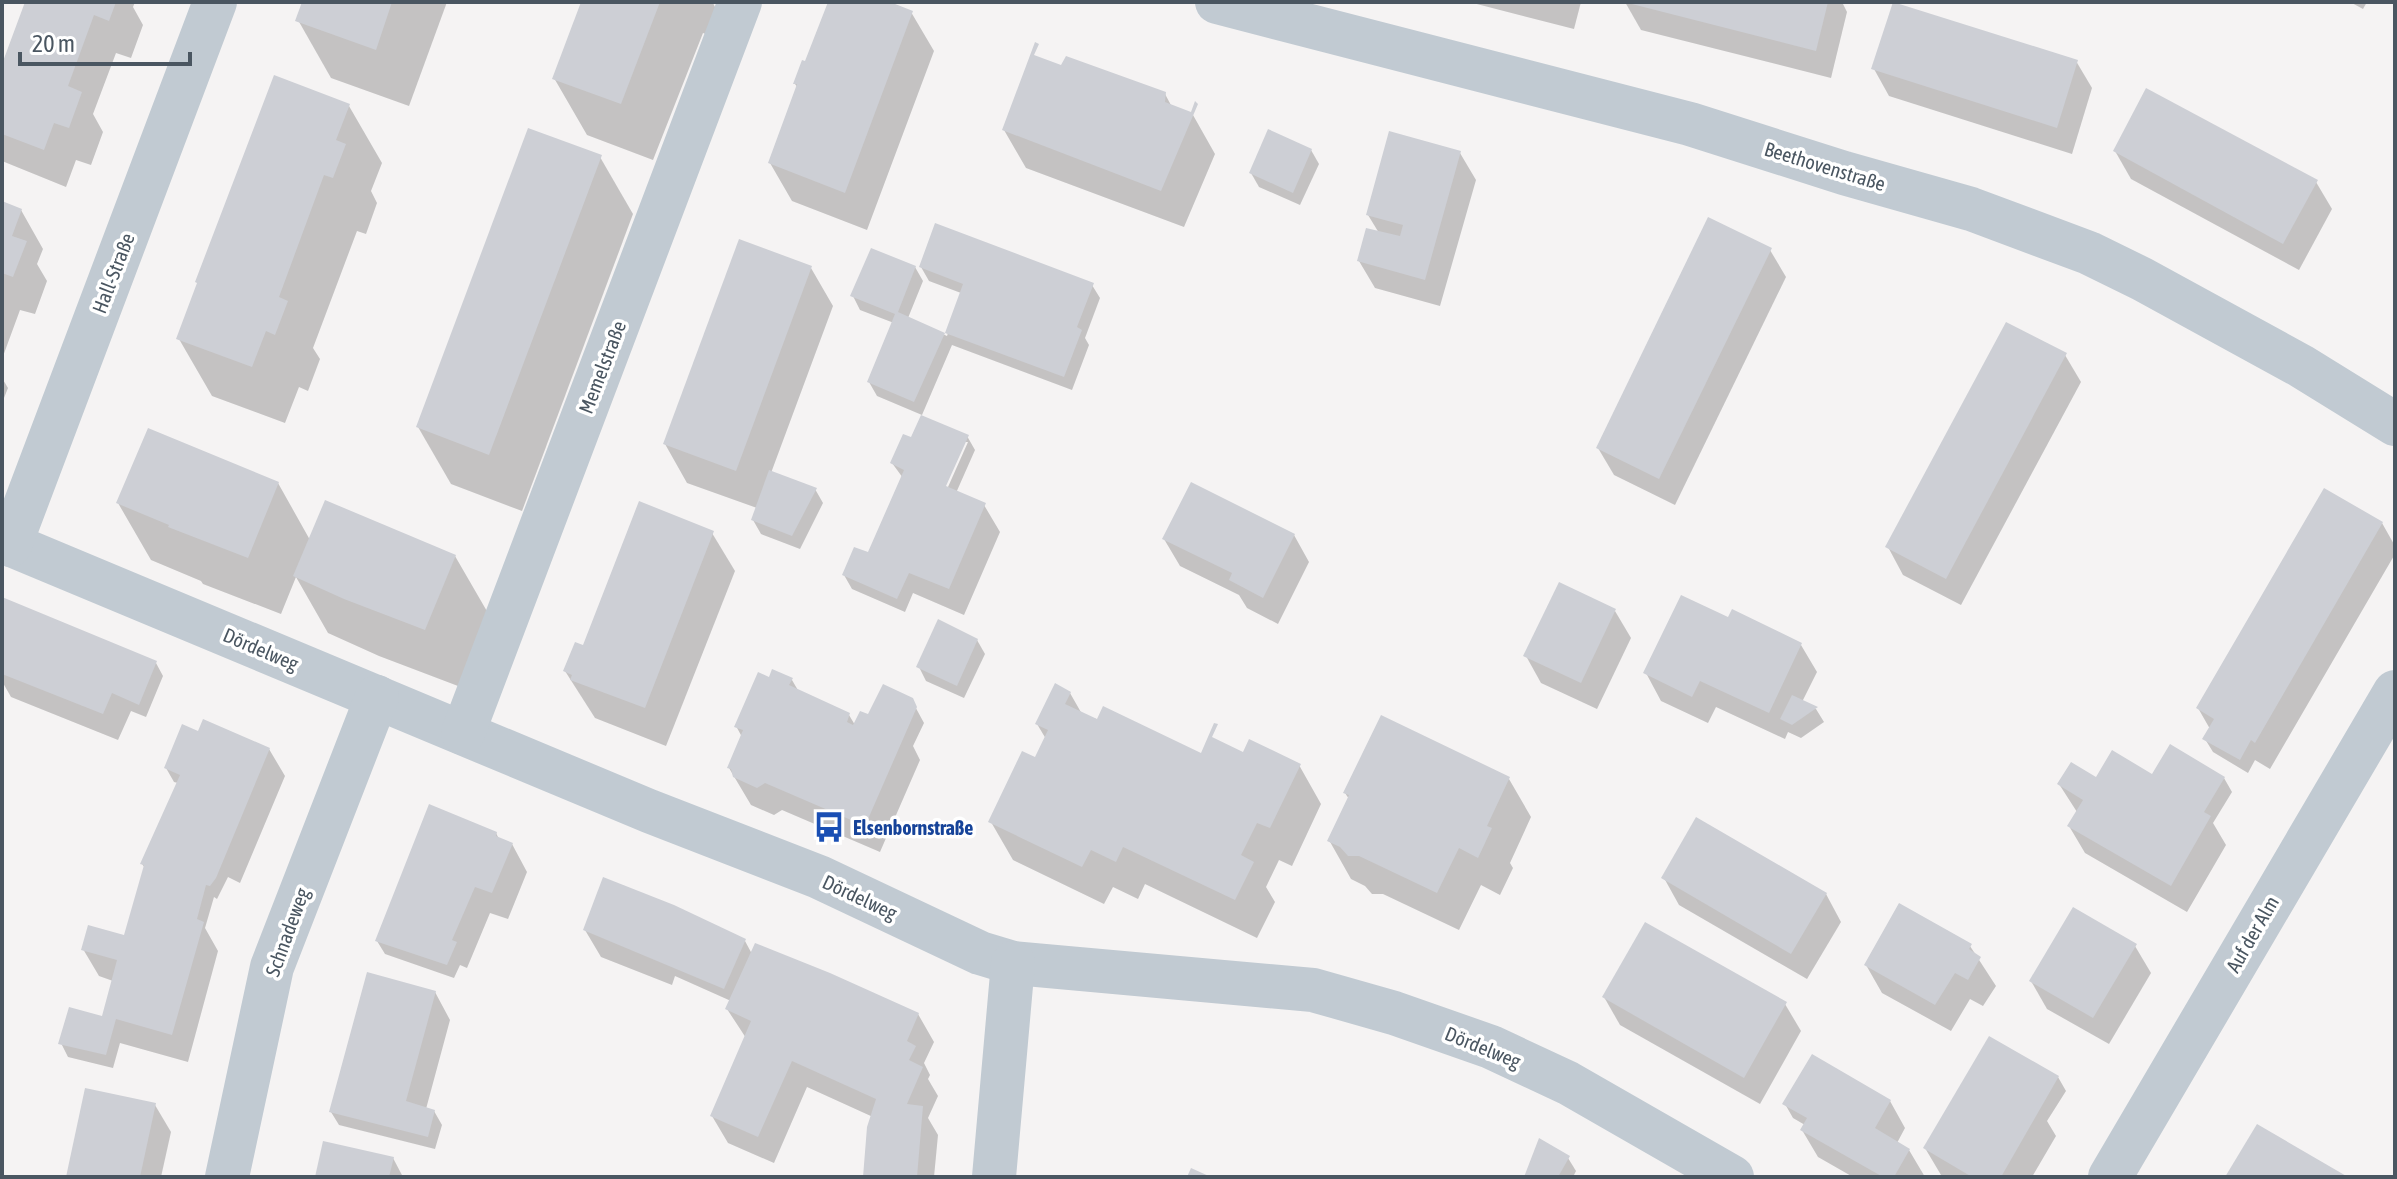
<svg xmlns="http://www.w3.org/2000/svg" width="2397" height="1179" font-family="'Asap Condensed',sans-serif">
	<rect width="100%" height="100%" fill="#f5f3f3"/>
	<g fill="#0003" fill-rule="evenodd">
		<polygon points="27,2 135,2 133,7 143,25 131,58 116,53 93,114 103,132 91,165 76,160 66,187 2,161 2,70"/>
		<polygon points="304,2 447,2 409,106 331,78 298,20"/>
		<polygon points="583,2 713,3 717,11 708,35 703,33 653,160 587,135 554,78"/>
		<polygon points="830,2 885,2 911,12 934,51 867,230 792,201 770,163 798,88 795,84 806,64"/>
		<polygon points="1469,2 1581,2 1574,29"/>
		<polygon points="1625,2 1842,2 1847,12 1831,78 1641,30"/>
		<polygon points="2350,2 2367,2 2363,9"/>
		<polygon points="2076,61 2092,88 2072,154 1889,96 1874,69"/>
		<polygon points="1062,68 1165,94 1172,107 1193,115 1215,154 1184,227 1026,168 1004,130"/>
		<polygon points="349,106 382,163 371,191 377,203 366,234 357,231 313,348 320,359 308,391 299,387 285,423 212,396 179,339"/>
		<polygon points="1311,150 1319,164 1300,205 1259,187 1251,173"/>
		<polygon points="2115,151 2316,182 2332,209 2299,270 2131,179"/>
		<polygon points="1460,153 1476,180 1440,306 1375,288 1359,261 1379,233 1368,215"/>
		<polygon points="600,157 633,214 522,511 451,484 418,427"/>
		<polygon points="2,203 21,210 43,249 37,264 47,281 35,314 20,310 2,359"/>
		<polygon points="1770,250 1786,277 1675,505 1614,475 1598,448"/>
		<polygon points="915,267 923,281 908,318 947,336 961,293 929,281 921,267 1092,285 1100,298 1085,338 1089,345 1072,390 952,345 922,415 877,396 869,382 894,323 860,310 853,296"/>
		<polygon points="811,268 833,306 771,473 815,489 823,503 800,549 761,534 753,520 757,508 687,483 665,444"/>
		<polygon points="2065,355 2081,382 1961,605 1903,575 1888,547"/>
		<polygon points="2,378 8,388 2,403"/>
		<path d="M967 436 975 450 956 493 984 505 1000 532 964 615 913 593 905 612 852 589 844 575 869 556 903 478 892 463 912 440ZM963 442H968L944 496 940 494Z"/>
		<polygon points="278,483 310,540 455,556 488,613 458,686 379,656 328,633 296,577 281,614 203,584 201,581 151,560 118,503"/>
		<polygon points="2382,523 2395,546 2395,554 2270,769 2255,760 2248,773 2213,752 2205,739 2210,729 2198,708"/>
		<polygon points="712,533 735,571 666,746 595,718 565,671 584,648"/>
		<polygon points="1294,535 1309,562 1278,624 1247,608 1239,595 1180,566 1164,539"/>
		<polygon points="2,599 156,663 163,676 146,717 131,711 118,740 11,697 3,683 2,686"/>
		<polygon points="1615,611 1631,638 1597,709 1541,683 1526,656"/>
		<polygon points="1729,620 1801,645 1817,672 1802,702 1816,709 1824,722 1801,738 1788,732 1785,739 1716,707 1708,723 1661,701 1646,673"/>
		<polygon points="977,640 985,654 964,698 926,681 919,667"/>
		<polygon points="770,679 792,680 799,692 849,715 855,725 911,699 924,723 913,746 920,760 880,852 782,810 774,815 751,805 729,768 742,737 736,726"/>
		<polygon points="1070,693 1082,714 1202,756 1244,754 1299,765 1321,804 1292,866 1279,860 1266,887 1275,902 1257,938 1145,884 1138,899 1113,887 1104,904 1013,860 991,822 1035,760 1046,739 1037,724"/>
		<polygon points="199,734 269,749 285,776 240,883 228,877 217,899 214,897 205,928 218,951 188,1062 120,1043 113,1068 68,1057 61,1043 106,1019 113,981 99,976 83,949 126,937 145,868 142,864 178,783 174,782 166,768"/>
		<polygon points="2151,776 2224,778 2232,792 2213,823 2226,845 2187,912 2085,853 2069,826 2077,812 2059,784"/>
		<polygon points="1509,779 1531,817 1510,863 1513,868 1500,895 1481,885 1459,930 1383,894 1372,894 1365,886 1351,879 1329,840 1349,799 1345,793"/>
		<polygon points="496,833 499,839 512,844 527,872 508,919 490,913 467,968 460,965 454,978 385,954 377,941"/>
		<polygon points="1664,878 1826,894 1841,922 1807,979 1679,905"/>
		<polygon points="585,930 745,941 752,954 918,1014 934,1042 924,1063 930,1075 928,1079 938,1096 928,1118 938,1135 934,1177 865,1177 873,1117 807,1087 774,1163 728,1143 712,1116 746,1038 727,1009 731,1001 675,976 672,985 601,957"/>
		<polygon points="1970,946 1996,986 1983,1006 1970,999 1951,1031 1882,993 1866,965"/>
		<polygon points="2135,946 2151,973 2109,1044 2047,1009 2031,981"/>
		<polygon points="435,992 450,1020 426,1109 434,1111 442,1125 435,1149 339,1125 331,1112"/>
		<polygon points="1604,997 1785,1004 1801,1031 1760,1104 1620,1025"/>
		<polygon points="2058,1077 2066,1091 2047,1121 2056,1136 2032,1177 1941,1175 1925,1148"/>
		<polygon points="1890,1101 1905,1128 1897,1143 1909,1150 1925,1177 1853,1177 1818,1157 1802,1130 1805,1125 1793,1118 1785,1104"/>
		<polygon points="155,1105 171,1132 161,1177 68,1177"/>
		<polygon points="393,1158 403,1177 317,1177"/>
		<polygon points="1568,1158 1576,1171 1573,1177 1526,1177"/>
	</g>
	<g fill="#cdcfd5">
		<polygon points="25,2 116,2 109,21 94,15 68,86 82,92 69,128 54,123 44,150 2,134 2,64"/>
		<polygon points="302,2 392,2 376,50 295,21"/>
		<polygon points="581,2 660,2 621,104 552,79"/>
		<polygon points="828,2 890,2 913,11 845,193 768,163 797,84 793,84 802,60 805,61"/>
		<polygon points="1624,2 1828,2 1816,51"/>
		<polygon points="1893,2 2078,60 2057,128 1871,69"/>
		<polygon points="1035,42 1039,44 1034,55 1061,65 1066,56 1166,92 1165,102 1191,112 1195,101 1198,104 1161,191 1002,130"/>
		<polygon points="274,75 350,104 336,140 346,144 333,178 324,175 279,297 288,301 275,335 266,331 252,367 176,339 197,283 195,282"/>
		<polygon points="2146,88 2318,180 2283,244 2113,151"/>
		<polygon points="528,128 602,155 489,455 416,427"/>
		<polygon points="1268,129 1312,149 1293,193 1249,173"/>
		<polygon points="1389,131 1461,151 1425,280 1357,261 1366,228 1400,236 1403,225 1366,215"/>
		<polygon points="2,201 22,209 12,236 27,241 13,277 2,273"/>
		<polygon points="1708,217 1772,248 1659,479 1596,448"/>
		<polygon points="935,223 1094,283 1077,327 1082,330 1064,377 945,333 963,284 919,267"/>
		<polygon points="739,239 812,266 736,471 663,444"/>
		<polygon points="871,248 916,266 898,312 945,333 914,402 867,382 895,314 850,296"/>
		<polygon points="2006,322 2067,353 1946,579 1885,547"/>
		<polygon points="921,415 969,435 946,486 986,503 949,589 909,573 897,599 842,575 854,547 868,552 904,470 890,463 903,434 911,437"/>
		<polygon points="148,428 279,482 248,558 168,527 169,525 116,503"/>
		<polygon points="769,470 817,488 792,536 751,520"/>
		<polygon points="1191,482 1295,534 1263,598 1229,580 1232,573 1162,539"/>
		<polygon points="2324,488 2383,522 2255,743 2251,740 2240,760 2202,739 2214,719 2196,708"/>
		<polygon points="325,500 456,555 425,630 344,599 293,576"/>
		<polygon points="639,501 714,531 645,708 570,680 572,675 563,671 575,642 583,645"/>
		<polygon points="1559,582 1616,609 1581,683 1523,656"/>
		<polygon points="1681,595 1728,617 1732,609 1802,643 1769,713 1700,681 1692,697 1643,673"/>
		<polygon points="2,597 157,661 139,705 112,693 103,714 2,674"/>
		<polygon points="938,619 978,639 957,686 916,667"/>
		<polygon points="772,669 793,678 789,685 850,713 847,722 853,725 860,711 868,714 883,684 913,698 917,707 865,826 765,783 757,788 733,777 731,769 727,768 743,730 734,727 758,672 769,677"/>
		<polygon points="1055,683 1071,692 1065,704 1097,719 1103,706 1201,753 1214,723 1218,724 1212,737 1243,752 1249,739 1301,764 1270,828 1257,823 1241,855 1254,862 1235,900 1123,847 1116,862 1091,850 1082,867 988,822 1022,751 1035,757 1048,730 1035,724"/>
		<polygon points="1792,695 1818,707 1792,725 1780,719"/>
		<polygon points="1381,715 1510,777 1487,826 1492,828 1478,858 1459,848 1437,893 1359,856 1348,856 1340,847 1327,841 1349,795 1343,793"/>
		<polygon points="203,719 270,748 216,878 210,886 206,885 197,919 204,922 172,1035 116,1019 106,1055 58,1044 69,1007 102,1016 117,960 81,950 88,925 124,935 144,865 140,864 180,775 164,768 182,724 198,731"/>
		<polygon points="2170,744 2225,777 2204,812 2211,816 2171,886 2067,826 2083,800 2057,784 2071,762 2096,777 2112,750 2152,774"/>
		<polygon points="429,804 497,832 496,836 513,843 492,893 475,887 452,940 457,942 447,965 375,941"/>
		<polygon points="1696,817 1827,893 1791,954 1661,878"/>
		<polygon points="603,877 674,905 746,939 724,989 583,930"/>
		<polygon points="1899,903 1972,944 1969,949 1981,957 1968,980 1955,973 1935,1005 1864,965"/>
		<polygon points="2073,907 2137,944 2093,1018 2029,981"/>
		<polygon points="1645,922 1787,1002 1744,1078 1602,997"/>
		<polygon points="755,943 830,973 919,1013 907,1041 916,1046 909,1060 923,1067 907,1104 923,1106 917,1177 863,1177 867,1127 876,1099 792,1061 758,1137 710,1116 751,1021 725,1009"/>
		<polygon points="367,972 436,991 406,1101 435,1110 428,1137 329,1112"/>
		<polygon points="1989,1036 2059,1076 2001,1177 1972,1177 1923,1148"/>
		<polygon points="1812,1054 1891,1100 1875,1128 1910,1149 1894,1177 1883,1177 1800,1130 1807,1118 1782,1104"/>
		<polygon points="85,1088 156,1103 140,1177 66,1177"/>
		<polygon points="2257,1124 2348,1177 2225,1177"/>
		<polygon points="1539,1138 1570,1156 1558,1177 1524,1177"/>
		<polygon points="323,1141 394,1157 389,1177 315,1177"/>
		<polygon points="1191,1168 1211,1177 1187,1177"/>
	</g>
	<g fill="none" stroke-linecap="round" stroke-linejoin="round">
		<g stroke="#c1cad2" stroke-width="44">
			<polyline points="1217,2 1690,124 1844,173 1971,209 2089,253 2142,279 2301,366 2395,424"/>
			<polyline points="2,541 649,811 819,877 980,953 1013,963 1313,990 1394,1013 1491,1047 1568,1083 1732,1177"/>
			<polyline points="10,545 215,2"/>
			<polyline points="463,733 740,2"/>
			<polyline points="227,1177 272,967 377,697"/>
			<polyline points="994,1177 1013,963"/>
			<polyline points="2110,1177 2395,692"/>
		</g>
	</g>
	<defs>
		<symbol id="bus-bare" viewBox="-9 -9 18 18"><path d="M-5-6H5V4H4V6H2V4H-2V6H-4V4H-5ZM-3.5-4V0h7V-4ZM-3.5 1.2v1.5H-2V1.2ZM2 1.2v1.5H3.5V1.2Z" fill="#1a4fb4" stroke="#fff" stroke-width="2.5" paint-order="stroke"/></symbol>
	</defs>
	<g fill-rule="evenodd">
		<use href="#bus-bare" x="807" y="805" width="44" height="44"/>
	</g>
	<g text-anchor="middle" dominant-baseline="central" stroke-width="7" stroke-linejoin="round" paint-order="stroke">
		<g font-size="20" fill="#4a5661" stroke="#fff">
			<text transform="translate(1825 166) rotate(17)">Beethovenstraße</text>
			<text transform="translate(113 273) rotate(-69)">Hall-Straße</text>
			<text transform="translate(602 367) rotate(-69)">Memelstraße</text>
			<text transform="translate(261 649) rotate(23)">Dördelweg</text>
			<text transform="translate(860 897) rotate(25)">Dördelweg</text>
			<text transform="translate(287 932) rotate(-70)">Schnadeweg</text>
			<text transform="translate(2252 934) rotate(-60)">Auf der Alm</text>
			<text transform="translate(1483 1047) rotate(22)">Dördelweg</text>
		</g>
		<g font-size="20" font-weight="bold" fill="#164399" stroke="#fff" text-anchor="start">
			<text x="853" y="827">Elsenbornstraße</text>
		</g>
	</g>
	<rect width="2397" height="1179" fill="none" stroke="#4a5661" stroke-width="8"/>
	<path d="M20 52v12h170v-12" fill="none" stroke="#4a5661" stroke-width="4"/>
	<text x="32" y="52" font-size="24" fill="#4a5661" stroke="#ffffff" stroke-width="6" paint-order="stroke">20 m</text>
</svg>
